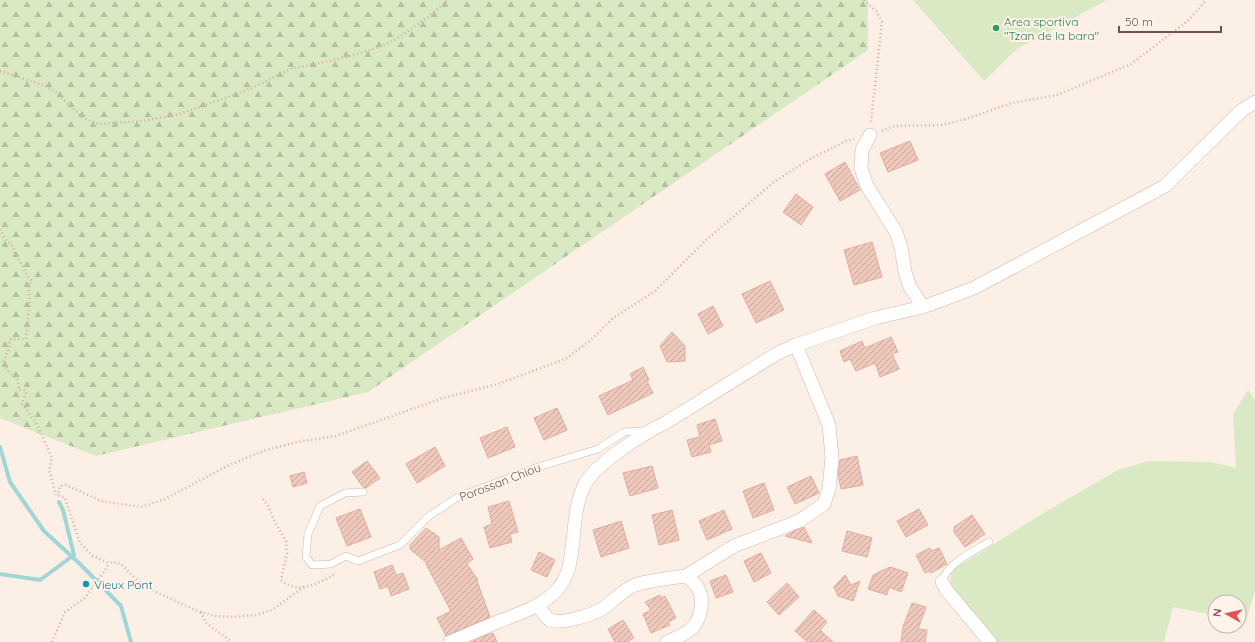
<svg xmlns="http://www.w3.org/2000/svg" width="1255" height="642" font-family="Quicksand,sans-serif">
	<defs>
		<pattern id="forest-firs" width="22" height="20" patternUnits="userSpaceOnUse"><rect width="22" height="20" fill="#d9e9c4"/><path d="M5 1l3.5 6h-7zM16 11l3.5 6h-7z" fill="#b5bfa1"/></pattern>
		<pattern id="building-hatch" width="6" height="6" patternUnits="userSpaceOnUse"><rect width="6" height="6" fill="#f0c9bd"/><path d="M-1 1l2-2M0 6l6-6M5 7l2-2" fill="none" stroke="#c7a69c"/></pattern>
	</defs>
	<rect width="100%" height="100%" fill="#fcefe5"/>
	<g fill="#d9e9c4">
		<polygon points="913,0 1107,0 1017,49 984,81"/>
		<polygon points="1248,390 1255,400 1255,593 1254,593 1246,621 1239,620 1239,602 1215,602 1215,615 1173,607 1164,642 996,642 951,587 951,571 1045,512 1118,470 1149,461 1211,462 1236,468 1233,414"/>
	</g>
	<polygon fill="url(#forest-firs)" points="0,0 868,0 868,50 368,392 96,456 0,418"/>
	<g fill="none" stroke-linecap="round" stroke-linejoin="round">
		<g stroke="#a0d6d5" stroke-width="4">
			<polyline points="0,447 10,482 44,531 80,564 121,606 131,642"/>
			<polyline points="0,574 40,580 74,555 63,510 59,502"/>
		</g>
	</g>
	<g fill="url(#building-hatch)" stroke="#e2ad9e">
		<polygon points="910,141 918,160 888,172 880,153"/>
		<polygon points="845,162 860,190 840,201 825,174"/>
		<polygon points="796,194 813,207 801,225 783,212"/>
		<polygon points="872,242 882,277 854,285 844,250"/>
		<polygon points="770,281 784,310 756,323 742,294"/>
		<polygon points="713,306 723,326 708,334 698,314"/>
		<polygon points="672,332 685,346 685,361 667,362 660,346"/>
		<polygon points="891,337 898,352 892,354 899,369 880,377 875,363 856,371 850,359 844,362 840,351 862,341 865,348"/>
		<polygon points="643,367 649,380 647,381 653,393 608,415 599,396 633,380 630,374"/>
		<polygon points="557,408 567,430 544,440 534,418"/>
		<polygon points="715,419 722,441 709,445 711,452 692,457 687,440 700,437 697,425"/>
		<polygon points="507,427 515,447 488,458 480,438"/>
		<polygon points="435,447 445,466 417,483 406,464"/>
		<polygon points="857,456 863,485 841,489 838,475 840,460"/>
		<polygon points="367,461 380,478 366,488 363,487 352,472"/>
		<polygon points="652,466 658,488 630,496 623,473"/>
		<polygon points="304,472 307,483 293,487 290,476"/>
		<polygon points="811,476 819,493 795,504 787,487"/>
		<polygon points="764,483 774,510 753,518 743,491"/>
		<polygon points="509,501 518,532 510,534 512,542 490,548 484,527 492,524 488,507"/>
		<polygon points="360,509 371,537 347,546 336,518"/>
		<polygon points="919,509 928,525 906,537 897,521"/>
		<polygon points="672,510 679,540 659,545 652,515"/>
		<polygon points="724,510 732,529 707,540 699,521"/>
		<polygon points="972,515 985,534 965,547 954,532 954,527"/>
		<polygon points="621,521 629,548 601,557 593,530"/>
		<polygon points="804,527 812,543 785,536 794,531"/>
		<polygon points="426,528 439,537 439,550 461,538 473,559 467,564 478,580 477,581 490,617 446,636 437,618 451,611 426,564 428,564 410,549 410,545"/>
		<polygon points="847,531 872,538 867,557 842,551"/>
		<polygon points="930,548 932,551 939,548 947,564 931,573 930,571 925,573 916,555"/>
		<polygon points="539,552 555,560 547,577 531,570"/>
		<polygon points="761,553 771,573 754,582 744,561"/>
		<polygon points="392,565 396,575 403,573 409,589 391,596 388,586 380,589 374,572"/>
		<polygon points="890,567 908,573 901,592 889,587 887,595 868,589 873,575"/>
		<polygon points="726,575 733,592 716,598 710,581"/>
		<polygon points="845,575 851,585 860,581 853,601 838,596 834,587"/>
		<polygon points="787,583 799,597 779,615 767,602"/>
		<polygon points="660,595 661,598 665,596 676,618 668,622 670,625 651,633 643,614 651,610 645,602"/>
		<polygon points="912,603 926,607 918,629 927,630 925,642 901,642 903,627"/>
		<polygon points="814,610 827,622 820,630 833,642 807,642 795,631"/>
		<polygon points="623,620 634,638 627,642 615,642 608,629"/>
		<polygon points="493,633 497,642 471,642 484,636"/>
	</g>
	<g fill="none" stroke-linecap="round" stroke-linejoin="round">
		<defs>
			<g id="lane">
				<polyline points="363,492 345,493 320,506 308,534 306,557 312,565 331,564 346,556 358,561 400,545 429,516 458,497 538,467 598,449 624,432 645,431"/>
				<path d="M942 582C946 564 974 551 989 542"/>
			</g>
			<g id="street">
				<polyline points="870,135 862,150 861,168 867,186 896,232 901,247 905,272 910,287 923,307"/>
				<polyline points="686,576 734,546 799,521 824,504 829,489 832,457 829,425 796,345"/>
				<polyline points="942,582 947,591 990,642"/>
				<path d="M538 605C541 610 545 617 550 620 559 625 591 615 600 610 612 603 622 590 635 585 651 580 669 578 686 576 691 580 697 584 699 590 704 600 701 617 694 626 688 634 675 638 667 642"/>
				<path d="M450 642C467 635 483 628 500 621 520 613 541 607 556 591 570 576 571 558 573 540 575 522 576 502 584 486 593 465 644 433 665 423L778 353 796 345 875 318 923 307 974 288 1165 186 1242 110 1255 102"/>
			</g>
		</defs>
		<use href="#lane" stroke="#cfb7ae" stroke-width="8"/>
		<use href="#street" stroke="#cfb7ae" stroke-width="14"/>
		<g stroke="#d5aca0" stroke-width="2.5" stroke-dasharray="1 3" stroke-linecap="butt">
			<polyline points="864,0 876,11 882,22 871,122"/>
			<polyline points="0,71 46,86 57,93 83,118 100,124 142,121 176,115 206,105 252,88 291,69 347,57 373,49 395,40 428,17 448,0"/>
			<polyline points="882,131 894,126 942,125 966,119 1012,103 1057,95 1131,64 1189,20 1206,0"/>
			<path d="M0 229C2 233 4 238 7 241 13 246 14 247 15 255 23 263 24 273 32 281L28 288 30 299 26 339H11L9 343 10 346 3 363 9 372 18 380 19 390H25L26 393 22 404 37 424 52 458 49 470 56 495"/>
			<path d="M263 499 269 507 274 520 286 541 287 553 281 580C299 595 317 584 335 574"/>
			<polyline points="304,587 272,610 256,615 232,617 216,616 200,612 158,593 138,581 121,564 113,562 109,563 93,556 80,543 65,498 58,495 60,486 66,485 101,501 141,507 165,499 227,466 263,451 297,442 336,436 443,398 498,384 565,359 591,340 613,318 654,292 705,241 774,182 810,159 846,141 854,139"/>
			<polyline points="201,612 206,623 232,642"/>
			<polyline points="52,642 65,612 85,598 104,572 109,563"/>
		</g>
		<use href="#lane" stroke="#fff" stroke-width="7"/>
		<use href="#street" stroke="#fff" stroke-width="13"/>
	</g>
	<circle fill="#2e9e5b" stroke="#fff3eb" stroke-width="1.5" cx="996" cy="28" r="4"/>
	<circle fill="#0f9aa8" stroke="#fff3eb" stroke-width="1.5" cx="86" cy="584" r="4"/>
	<g text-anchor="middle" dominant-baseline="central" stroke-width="4" stroke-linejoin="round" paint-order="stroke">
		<g font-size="12" fill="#27864d" stroke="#fff3eb" text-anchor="start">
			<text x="1004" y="21">Area sportiva<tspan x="1004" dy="14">"Tzan de la bara"</tspan></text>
		</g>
		<g font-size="12" fill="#74524b" stroke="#fff3eb">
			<text transform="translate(500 482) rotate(-21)">Porossan Chiou</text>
		</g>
		<g font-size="12" fill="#0d838f" stroke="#fff3eb" text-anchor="start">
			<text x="94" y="584">Vieux Pont</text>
		</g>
	</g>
	<g transform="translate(1227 614) rotate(278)"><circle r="19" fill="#fff3eb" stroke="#c7b3ab"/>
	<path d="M0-3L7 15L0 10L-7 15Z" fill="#e2554d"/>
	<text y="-6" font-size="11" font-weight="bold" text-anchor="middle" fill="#74524b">N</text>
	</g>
	<path d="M1119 26v6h102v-6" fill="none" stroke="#74524b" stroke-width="2"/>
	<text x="1125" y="26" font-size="12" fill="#74524b" stroke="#fff3eb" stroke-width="3" paint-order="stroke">50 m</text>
</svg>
